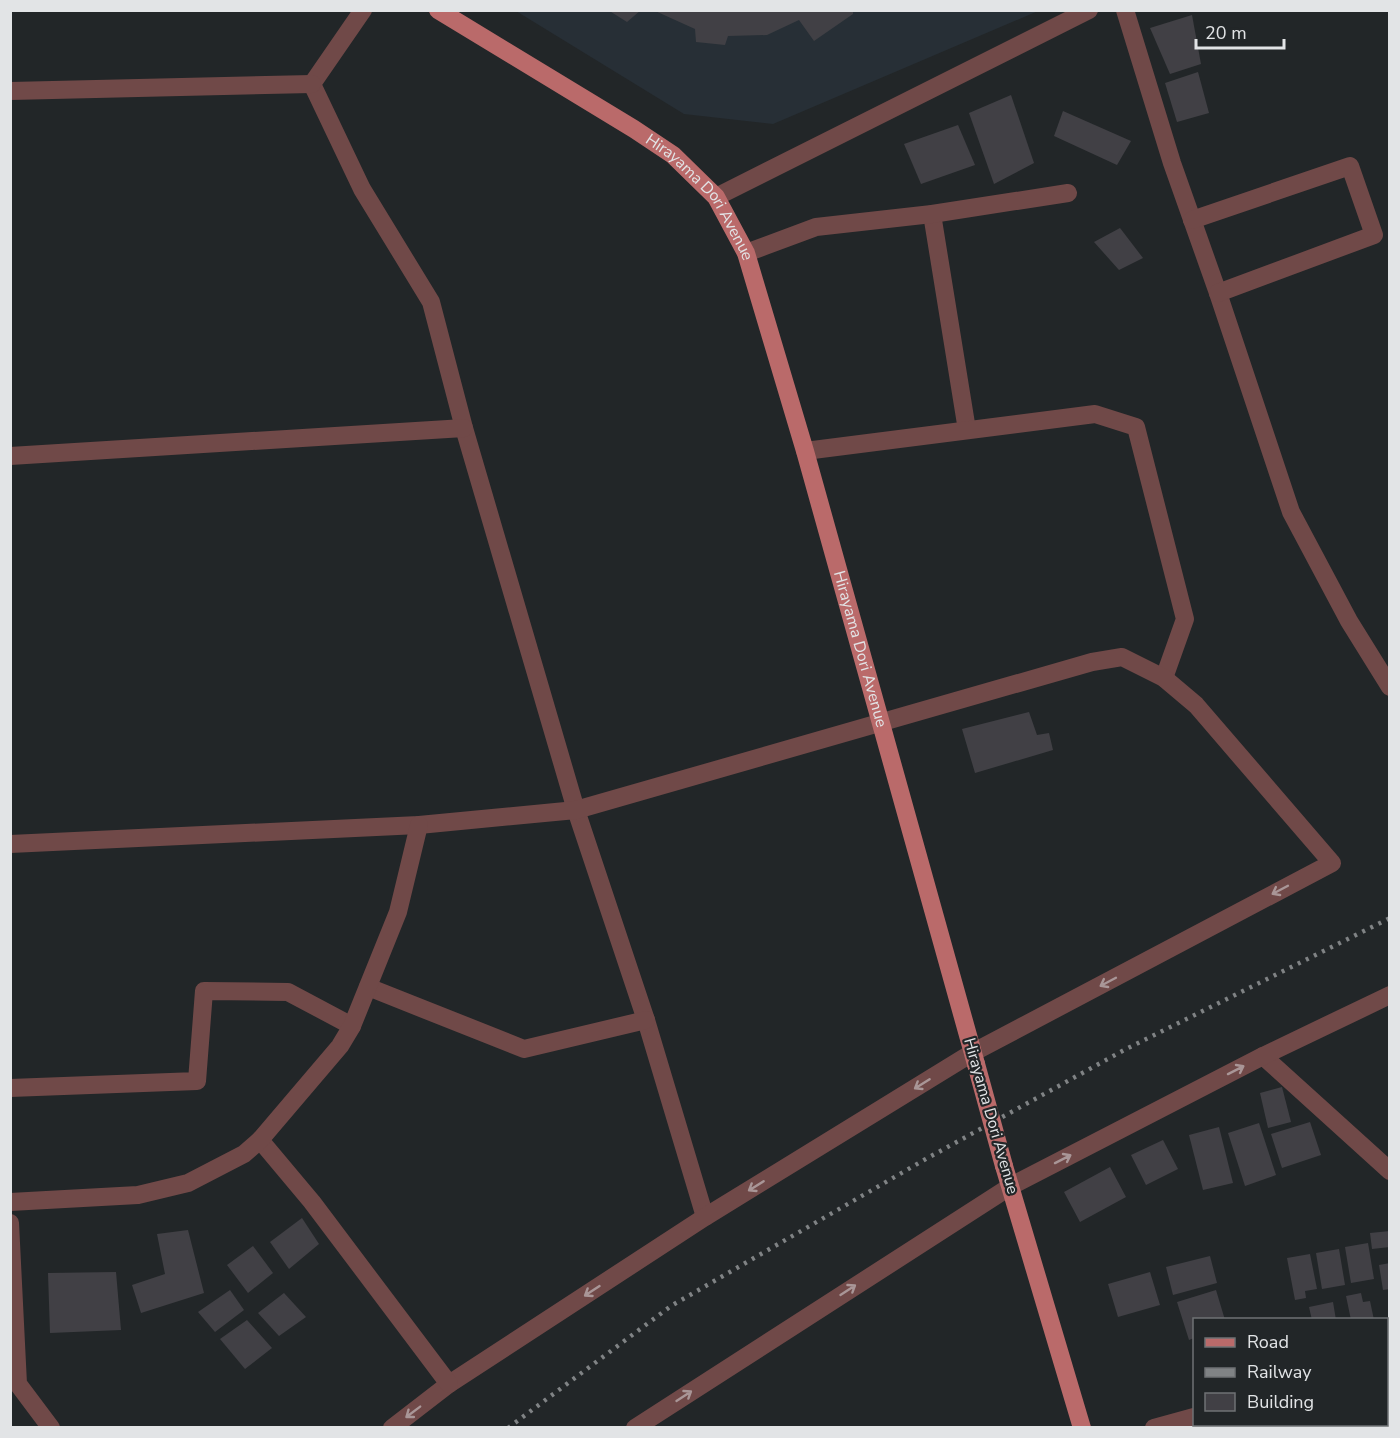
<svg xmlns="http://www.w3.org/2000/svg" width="1400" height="1438" font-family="'Nunito Sans',sans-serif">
	<rect width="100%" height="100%" fill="#222628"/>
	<polygon fill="#272f36" points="516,11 1038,11 773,124 684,114"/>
	<g fill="#414045">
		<polygon points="608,10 641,10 627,22"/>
		<polygon points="653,10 853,10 853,14 814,41 799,20 767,35 728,36 725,45 696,42 695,29"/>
		<polygon points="1192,15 1201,64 1170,74 1150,28"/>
		<polygon points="1198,72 1209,113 1177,122 1165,83"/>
		<polygon points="1011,95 1034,163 994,184 969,113"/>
		<polygon points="1063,111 1131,141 1117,165 1054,136"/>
		<polygon points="958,125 975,165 921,184 904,144"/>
		<polygon points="1120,228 1143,258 1119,270 1094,242"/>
		<polygon points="1029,712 1037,735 1049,733 1053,750 975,773 962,729"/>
		<polygon points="1282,1087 1291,1122 1268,1128 1260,1093"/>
		<polygon points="1310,1122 1321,1155 1282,1168 1271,1134"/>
		<polygon points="1259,1123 1276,1175 1245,1186 1228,1133"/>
		<polygon points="1219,1127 1233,1183 1203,1190 1189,1135"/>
		<polygon points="1163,1140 1178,1169 1146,1185 1131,1155"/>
		<polygon points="1110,1167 1126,1197 1080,1222 1064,1192"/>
		<polygon points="302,1218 319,1244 289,1269 270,1242"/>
		<polygon points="188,1230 204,1293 141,1313 132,1285 165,1274 157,1234"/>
		<polygon points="1390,1231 1390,1247 1372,1249 1370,1233"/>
		<polygon points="1368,1243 1374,1279 1351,1283 1345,1247"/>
		<polygon points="253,1246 273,1273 248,1293 227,1265"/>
		<polygon points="1339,1249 1345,1285 1322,1289 1316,1253"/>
		<polygon points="1310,1254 1317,1289 1305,1291 1306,1298 1295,1300 1287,1258"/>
		<polygon points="1210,1256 1217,1283 1173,1295 1166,1267"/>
		<polygon points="1390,1263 1390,1289 1383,1290 1379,1265"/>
		<polygon points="116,1272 121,1330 50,1333 48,1273"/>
		<polygon points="1150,1272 1160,1305 1118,1317 1108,1284"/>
		<polygon points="230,1290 244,1310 215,1332 198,1312"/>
		<polygon points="1216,1290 1225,1320 1194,1320 1194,1338 1189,1340 1177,1302"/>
		<polygon points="284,1293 306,1317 279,1336 258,1313"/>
		<polygon points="1361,1293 1363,1302 1370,1301 1374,1320 1351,1320 1346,1296"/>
		<polygon points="1333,1302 1336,1320 1312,1320 1309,1307"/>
		<polygon points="247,1320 272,1348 245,1369 220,1339"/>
		<polygon points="1225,1424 1267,1424 1267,1428 1217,1428"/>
		<polygon points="1354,1424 1385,1424 1386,1428 1346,1428"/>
	</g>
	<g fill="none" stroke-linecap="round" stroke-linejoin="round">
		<g stroke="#704948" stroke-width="18">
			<polyline points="363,10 312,84 362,189 431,302 464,428 576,810 646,1020 705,1217"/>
			<polyline points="1125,10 1172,163 1218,293 1291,512 1349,621 1390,687"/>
			<polyline points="10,91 312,84"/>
			<polyline points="716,197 1089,10"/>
			<polyline points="932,214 967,430"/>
			<polyline points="1192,220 1350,166 1374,235 1218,293"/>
			<polyline points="746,253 816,227 932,214 1068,193"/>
			<polyline points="805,451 1095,414 1136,427 1185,619 1164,678"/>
			<polyline points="10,456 464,428"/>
			<polyline points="10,844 419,825 576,810 1092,662 1122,657 1164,678 1196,705 1332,863 972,1053 705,1217 449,1384 392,1428"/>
			<polyline points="368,987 524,1049 646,1020"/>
			<polyline points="1263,1056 1390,1171"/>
			<polyline points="10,1088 197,1081 204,991 288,992 352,1026"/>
			<polyline points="260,1140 312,1202 449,1384"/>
			<polyline points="10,1202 138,1195 188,1183 244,1154 260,1140 340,1046 352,1026 398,912 419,825"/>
			<polyline points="10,1223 18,1384 51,1428"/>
			<polyline points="1386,1369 1390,1368"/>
			<polyline points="635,1428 1011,1186 1263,1056 1390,995"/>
			<polyline points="1154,1428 1194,1417"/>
		</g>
		<g stroke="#ba6a6a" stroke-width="18">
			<path id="s1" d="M438 10 634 129 673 155 716 197 746 253 805 451 976 1064"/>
			<polyline points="1004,1166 1082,1428"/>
		</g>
		<polyline stroke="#808385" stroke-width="4.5" stroke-dasharray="3 6" stroke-linecap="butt" points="508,1428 671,1306 924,1160 1126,1049 1390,918"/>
		<polyline stroke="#ba6a6a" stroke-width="18" points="976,1064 1004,1166"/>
	</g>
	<defs><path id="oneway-shaft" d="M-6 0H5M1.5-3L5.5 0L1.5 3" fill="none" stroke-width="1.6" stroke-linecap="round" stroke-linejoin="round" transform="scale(1.5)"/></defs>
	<g stroke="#a99697">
		<use href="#oneway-shaft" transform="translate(1280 890) rotate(152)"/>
		<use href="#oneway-shaft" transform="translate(1108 982) rotate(152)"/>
		<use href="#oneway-shaft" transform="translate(1236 1070) rotate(-27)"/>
		<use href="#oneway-shaft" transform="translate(922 1084) rotate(148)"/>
		<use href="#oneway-shaft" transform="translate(1063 1159) rotate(-27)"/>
		<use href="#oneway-shaft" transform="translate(756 1186) rotate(148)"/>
		<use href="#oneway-shaft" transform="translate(848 1290) rotate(-33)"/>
		<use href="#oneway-shaft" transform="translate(592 1291) rotate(147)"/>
		<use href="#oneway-shaft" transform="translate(684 1396) rotate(-33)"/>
		<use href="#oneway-shaft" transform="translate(413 1412) rotate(143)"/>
	</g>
	<g text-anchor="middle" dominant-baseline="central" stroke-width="4.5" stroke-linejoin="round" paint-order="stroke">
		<g font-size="16" fill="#e2e4e6" stroke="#222628">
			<text stroke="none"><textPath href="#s1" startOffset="326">Hirayama Dori Avenue</textPath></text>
			<text stroke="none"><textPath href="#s1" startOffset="812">Hirayama Dori Avenue</textPath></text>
			<text transform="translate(991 1116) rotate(74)">Hirayama Dori Avenue</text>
		</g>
	</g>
	<rect width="1400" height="1438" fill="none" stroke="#e2e4e6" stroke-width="24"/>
	<rect x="1193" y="1318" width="195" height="108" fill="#222628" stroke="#6f7274" stroke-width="1.5"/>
	<rect x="1205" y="1338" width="30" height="9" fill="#ba6a6a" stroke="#6f7274" stroke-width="1.5"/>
	<text x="1247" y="1348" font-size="18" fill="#e2e4e6">Road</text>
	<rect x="1205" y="1368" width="30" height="9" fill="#808385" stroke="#6f7274" stroke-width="1.5"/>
	<text x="1247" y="1378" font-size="18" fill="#e2e4e6">Railway</text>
	<rect x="1205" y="1393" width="30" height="18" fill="#414045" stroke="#6f7274" stroke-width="1.5"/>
	<text x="1247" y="1408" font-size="18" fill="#e2e4e6">Building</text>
	<path d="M1196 39v9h88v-9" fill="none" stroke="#e2e4e6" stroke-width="3"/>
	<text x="1205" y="39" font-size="18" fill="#e2e4e6" stroke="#222628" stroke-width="4.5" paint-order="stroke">20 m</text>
</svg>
